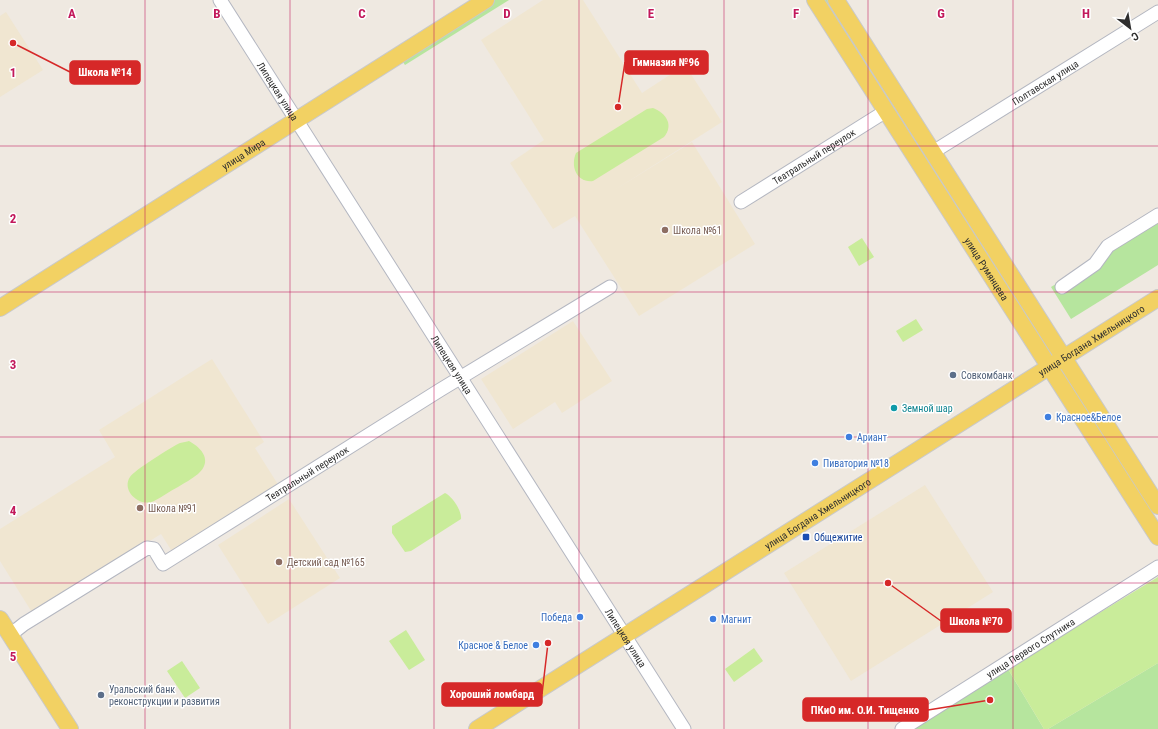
<svg xmlns="http://www.w3.org/2000/svg" width="1158" height="729" font-family="'Roboto Condensed',sans-serif">
	<rect width="100%" height="100%" fill="#efe9e1"/>
	<g fill="#f0e6d1">
		<polygon points="543,0 583,0 642,93 685,65 722,122 613,191 692,142 755,244 639,316 575,216 553,229 510,163 544,140 481,40"/>
		<polygon points="6,12 43,70 0,97 0,16"/>
		<polygon points="573,321 612,381 562,413 555,402 513,429 481,379"/>
		<polygon points="212,359 264,442 255,448 279,486 173,553 161,534 33,614 0,561 0,529 115,457 99,430"/>
		<polygon points="925,485 993,592 851,681 784,573"/>
		<polygon points="289,499 340,578 268,624 218,545"/>
	</g>
	<g fill="#b6e59e">
		<polygon points="495,0 509,0 405,65 401,59"/>
		<polygon points="821,0 828,0 1040,331 1039,335 1038,336"/>
		<polygon points="1158,221 1158,265 1071,319 1051,287"/>
		<polygon points="1158,663 1158,729 1048,729"/>
		<polygon points="1008,669 1044,729 909,729"/>
	</g>
	<g fill="#c9ec9a">
		<path d="M653 108C666 113 674 125 664 137L593 181C577 183 570 167 576 153L647 109Z"/>
		<polygon points="862,238 874,257 859,266 848,247"/>
		<polygon points="916,319 923,330 903,342 896,331"/>
		<path d="M189 441C202 448 213 461 198 474 192 479 184 483 178 487 170 491 162 497 154 501 139 508 121 490 130 477 133 471 173 446 180 443 183 442 187 442 189 441Z"/>
		<path d="M445 493C452 496 462 511 461 519L411 551 405 552 392 533V526Z"/>
		<polygon points="1158,577 1158,663 1048,729 1044,729 1008,669"/>
		<polygon points="406,630 425,660 409,670 389,641"/>
		<polygon points="754,648 763,661 734,682 725,669"/>
		<polygon points="182,661 200,688 185,698 167,671"/>
	</g>
	<g fill="none" stroke-linecap="round" stroke-linejoin="round">
		<defs>
			<g id="minor">
				<path id="s1" d="M220 0 684 729"/>
				<path id="s2" d="M933 152 1158 12"/>
				<path id="s3" d="M741 202 886 111"/>
				<polyline points="1062,287 1095,264 1108,246 1158,215"/>
				<path id="s4" d="M10 635 24 624 147 548 154 549 163 564 440 390 610 287"/>
				<path id="s5" d="M902 729 1158 567"/>
			</g>
			<g id="major">
				<path id="s6" d="M815 0 1158 537"/>
				<polyline points="836,0 1158,506"/>
				<path id="s7" d="M0 308 486 0"/>
				<polyline points="0,619 70,729"/>
				<path id="s8" d="M477 729 1158 298"/>
			</g>
		</defs>
		<use href="#minor" stroke="#b4b7c1" stroke-width="15"/>
		<use href="#major" stroke="#c9c9c9" stroke-width="18"/>
		<use href="#minor" stroke="#fff" stroke-width="13"/>
		<use href="#major" stroke="#f2d163" stroke-width="16"/>
	</g>
	<path fill="none" stroke="#c2185b" stroke-width="1" stroke-opacity="0.55" d="M145 0V729M290 0V729M434 0V729M579 0V729M724 0V729M868 0V729M1013 0V729M0 146H1158M0 292H1158M0 437H1158M0 583H1158"/>
	<g fill="#8d6e63" stroke="#fff" stroke-width="1.5">
		<circle cx="665" cy="230" r="4"/>
		<circle cx="140" cy="508" r="4"/>
		<circle cx="279" cy="562" r="4"/>
	</g>
	<g fill="#5c6f8a" stroke="#fff" stroke-width="1.5">
		<circle cx="953" cy="375" r="4"/>
		<circle cx="101" cy="695" r="4"/>
	</g>
	<circle fill="#0f9aa8" stroke="#fff" stroke-width="1.5" cx="894" cy="408" r="4"/>
	<g fill="#3f7fe0" stroke="#fff" stroke-width="1.5">
		<circle cx="1048" cy="417" r="4"/>
		<circle cx="849" cy="437" r="4"/>
		<circle cx="815" cy="463" r="4"/>
		<circle cx="580" cy="617" r="4"/>
		<circle cx="713" cy="619" r="4"/>
		<circle cx="536" cy="645" r="4"/>
	</g>
	<rect fill="#1a4fb4" stroke="#fff" stroke-width="1.5" x="802" y="533" width="8" height="8" rx="2"/>
	<g text-anchor="middle" dominant-baseline="central" stroke-width="3" stroke-linejoin="round" paint-order="stroke">
		<g font-size="10" fill="#2e2e2e" stroke="#fff">
			<text stroke="none"><textPath href="#s2" startOffset="132">Полтавская улица</textPath></text>
			<text stroke="none"><textPath href="#s1" startOffset="108">Липецкая улица</textPath></text>
			<text stroke="none"><textPath href="#s7" startOffset="288">улица Мира</textPath></text>
			<text stroke="none"><textPath href="#s3" startOffset="86">Театральный переулок</textPath></text>
			<text stroke="none"><textPath href="#s6" startOffset="319">улица Румянцева</textPath></text>
			<text stroke="none"><textPath href="#s8" startOffset="727">улица Богдана Хмельницкого</textPath></text>
			<text stroke="none"><textPath href="#s1" startOffset="432">Липецкая улица</textPath></text>
			<text stroke="none"><textPath href="#s4" startOffset="357">Театральный переулок</textPath></text>
			<text stroke="none"><textPath href="#s8" startOffset="403">улица Богдана Хмельницкого</textPath></text>
			<text stroke="none"><textPath href="#s1" startOffset="756">Липецкая улица</textPath></text>
			<text stroke="none"><textPath href="#s5" startOffset="152">улица Первого Спутника</textPath></text>
		</g>
		<g font-size="10" fill="#785e54" stroke="#fff" text-anchor="start">
			<text x="673" y="230">Школа №61</text>
			<text x="148" y="508">Школа №91</text>
			<text x="287" y="562">Детский сад №165</text>
		</g>
		<g font-size="10" fill="#4e5e75" stroke="#fff" text-anchor="start">
			<text x="961" y="375">Совкомбанк</text>
			<text x="109" y="689">Уральский банк<tspan x="109" dy="12">реконструкции и развития</tspan></text>
		</g>
		<g font-size="10" fill="#0d838f" stroke="#fff" text-anchor="start">
			<text x="902" y="408">Земной шар</text>
		</g>
		<g font-size="10" fill="#366cbe" stroke="#fff" text-anchor="start">
			<text x="1056" y="417">Красное&amp;Белое</text>
			<text x="857" y="437">Ариант</text>
			<text x="823" y="463">Пиватория №18</text>
			<text x="572" y="617" text-anchor="end">Победа</text>
			<text x="721" y="619">Магнит</text>
			<text x="528" y="645" text-anchor="end">Красное &amp; Белое</text>
		</g>
		<g font-size="10" fill="#164399" stroke="#fff" text-anchor="start">
			<text x="814" y="537">Общежитие</text>
		</g>
	</g>
	<g font-size="13" text-anchor="middle" font-weight="bold" fill="#c2185b" stroke="#fff" stroke-width="3" stroke-linejoin="round" paint-order="stroke">
		<text x="72" y="18">A</text>
		<text x="217" y="18">B</text>
		<text x="362" y="18">C</text>
		<text x="507" y="18">D</text>
		<text x="651" y="18">E</text>
		<text x="796" y="18">F</text>
		<text x="941" y="18">G</text>
		<text x="1086" y="18">H</text>
		<text x="13" y="77">1</text>
		<text x="13" y="223">2</text>
		<text x="13" y="369">3</text>
		<text x="13" y="515">4</text>
		<text x="13" y="661">5</text>
	</g>
	<path fill="none" stroke="#d62828" stroke-width="1.5" d="M618 107L625 62M13 43L70 72M888 583L941 621M548 643L542 694M990 700L928 710"/>
	<g fill="#d62828" stroke="#fff" stroke-width="1.5">
		<circle cx="618" cy="107" r="4"/>
		<circle cx="13" cy="43" r="4"/>
		<circle cx="888" cy="583" r="4"/>
		<circle cx="548" cy="643" r="4"/>
		<circle cx="990" cy="700" r="4"/>
	</g>
	<g fill="#d62828" stroke="#d62828" stroke-width="1.5">
		<rect x="625" y="51" width="83" height="23" rx="4"/>
		<rect x="70" y="61" width="70" height="23" rx="4"/>
		<rect x="941" y="609" width="70" height="23" rx="4"/>
		<rect x="442" y="683" width="100" height="23" rx="4"/>
		<rect x="803" y="698" width="125" height="23" rx="4"/>
	</g>
	<g font-size="11" text-anchor="middle" font-weight="bold" fill="#fff">
		<text x="666" y="66">Гимназия №96</text>
		<text x="105" y="76">Школа №14</text>
		<text x="976" y="625">Школа №70</text>
		<text x="492" y="698">Хороший ломбард</text>
		<text x="865" y="714">ПКиО им. О.И. Тищенко</text>
	</g>
	<g transform="translate(1130 28) rotate(149)" stroke="#ffffff" stroke-width="3" paint-order="stroke">
	<path d="M0-3L7 15L0 10L-7 15Z" fill="#2e2e2e"/>
	<text y="-6" font-size="11" font-weight="bold" text-anchor="middle" fill="#2e2e2e">С</text>
	</g>
</svg>
